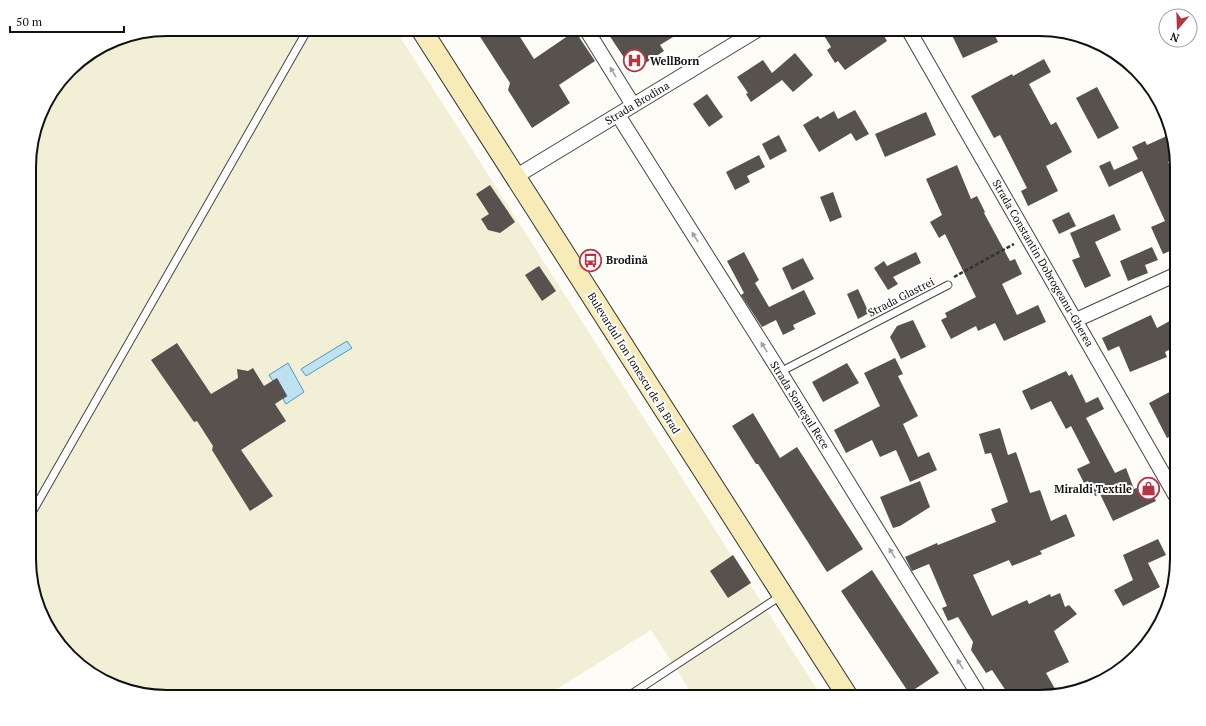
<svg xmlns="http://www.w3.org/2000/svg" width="1206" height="726" font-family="'PT Serif',serif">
	<rect width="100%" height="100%" fill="#fefcf6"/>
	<polygon fill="#f2efd7" points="167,29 395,29 822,697 694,697 651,630 544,697 167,697 98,678 52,636 30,577 30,149 43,106 76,63 114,39"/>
	<g fill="#bfe1f0" stroke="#4e98c0">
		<polygon points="347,341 352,348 306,376 301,369"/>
		<polygon points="288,363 304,392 286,404 283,399 287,396 277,379 273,381 269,375"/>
	</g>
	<g fill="#58524e">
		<polygon points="475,29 515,29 534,59 575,31 595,61 559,85 570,103 532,128 508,90 510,83"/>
		<polygon points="605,29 686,29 660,45 664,51 633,71"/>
		<polygon points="820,29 880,29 887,41 845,70 838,61 835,63 827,50 831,47"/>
		<polygon points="949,29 992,29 998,42 963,58"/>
		<polygon points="795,53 813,75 793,92 782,80 751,102 746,94 748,93 737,77 763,60 772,73"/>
		<polygon points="1044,59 1051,72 1029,84 1051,125 1056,122 1072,152 1046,166 1058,191 1028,206 1021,191 1027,188 1000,135 994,138 971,96 1012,74 1013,76"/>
		<polygon points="1097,87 1119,128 1098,139 1076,98"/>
		<polygon points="707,94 723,117 709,127 693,104"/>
		<polygon points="855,110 869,134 856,141 851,133 819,152 803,125 818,116 820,119 834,111 838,119"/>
		<polygon points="926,112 936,135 885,157 875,134"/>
		<polygon points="779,135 787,151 770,160 762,144"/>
		<polygon points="1169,135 1177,158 1168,162 1177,180 1177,248 1163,254 1151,227 1165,221 1142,171 1109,187 1099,166 1110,161 1114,170 1138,159 1132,147 1145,141 1147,145"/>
		<polygon points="759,155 765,167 747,176 750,182 735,190 726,172"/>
		<polygon points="957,165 971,199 977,196 985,212 984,213 1010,261 1015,259 1022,274 1002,284 1017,315 1038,305 1046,322 1004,341 995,323 978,331 976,326 951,339 941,320 947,317 945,313 976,297 945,234 939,238 930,222 942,215 926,179"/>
		<polygon points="490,185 515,222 500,233 488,230 481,219 489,214 476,194"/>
		<polygon points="833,192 842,217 830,222 820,197"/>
		<polygon points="1069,212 1076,226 1059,234 1052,220"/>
		<polygon points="1114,214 1121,230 1095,242 1111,276 1085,288 1072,260 1080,257 1070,233"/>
		<polygon points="1152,247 1158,260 1145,265 1148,273 1128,281 1120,261"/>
		<polygon points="744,252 759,280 755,283 769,307 804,290 816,314 793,325 795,329 783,335 776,320 762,327 741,295 744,293 727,261"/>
		<polygon points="916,252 921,263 893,277 898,284 888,290 874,268 884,261 887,266"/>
		<polygon points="803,258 814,279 792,290 782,268"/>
		<polygon points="539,266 556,291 542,301 525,275"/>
		<polygon points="858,289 869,313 858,319 847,294"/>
		<polygon points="1151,315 1157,328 1177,317 1177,346 1165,352 1167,357 1130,372 1119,346 1108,351 1102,338"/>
		<polygon points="913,320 926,347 901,359 890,337 897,326"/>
		<polygon points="177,343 211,394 238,378 237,369 248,371 253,368 264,386 277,378 287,396 275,404 286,421 241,450 273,496 250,511 212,450 213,446 197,421 194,422 151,360"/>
		<polygon points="895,358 903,374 898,376 918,416 903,424 918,457 929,452 937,470 910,482 896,450 880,457 872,440 846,453 834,430 880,406 864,373"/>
		<polygon points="847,363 859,383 823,402 812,382"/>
		<polygon points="1066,371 1069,376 1072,374 1086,403 1098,397 1104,409 1086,418 1115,473 1126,468 1134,489 1147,484 1156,501 1113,521 1100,494 1095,496 1088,481 1084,483 1077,469 1090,463 1071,426 1066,429 1051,401 1031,410 1022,391"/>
		<polygon points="1177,388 1177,433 1167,438 1149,403"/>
		<polygon points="753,413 780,458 797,447 863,549 827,572 758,464 756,464 732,426"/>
		<polygon points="1000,428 1008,455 1016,452 1030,493 1040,490 1051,521 1066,514 1075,536 1040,551 1042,554 1012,566 1009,560 973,575 992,616 1027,600 1029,604 1050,594 1051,597 1060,593 1065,607 1069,605 1077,614 1054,631 1069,662 1046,673 1058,694 1048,697 1010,697 992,670 986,673 971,650 973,642 958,617 948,621 942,608 947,606 929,564 912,571 905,557 937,543 938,545 996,522 991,509 1008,502 991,453 985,454 979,434"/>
		<polygon points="920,481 930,507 900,526 893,528 880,497"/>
		<polygon points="1158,539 1166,555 1148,563 1160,587 1123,606 1114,590 1133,580 1123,555"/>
		<polygon points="733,555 751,583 728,598 710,571"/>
		<polygon points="872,570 939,673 909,693 841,591"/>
	</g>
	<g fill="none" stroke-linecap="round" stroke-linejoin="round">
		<defs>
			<g id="service">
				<polyline points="780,372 948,285"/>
				<polyline points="30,516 308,29"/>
				<polyline points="627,697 782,595"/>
			</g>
			<g id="minor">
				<polyline points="586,29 633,105"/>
				<polyline points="908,29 1177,498"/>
				<polyline points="618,115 780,372 980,697"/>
				<polyline points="515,177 759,29"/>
				<polyline points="1076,320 1177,274"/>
			</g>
			<polyline id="secondary" points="421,29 848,697"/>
		</defs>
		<use href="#service" stroke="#444" stroke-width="9"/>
		<use href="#minor" stroke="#444" stroke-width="16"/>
		<use href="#secondary" stroke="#333" stroke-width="22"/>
		<polyline stroke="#333" stroke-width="2.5" stroke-dasharray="4 2" stroke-linecap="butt" points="954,277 1014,244"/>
		<use href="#service" stroke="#fff" stroke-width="7"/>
		<use href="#minor" stroke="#fff" stroke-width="14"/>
		<use href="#secondary" stroke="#f7ecb8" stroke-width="20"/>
	</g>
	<defs><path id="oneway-solid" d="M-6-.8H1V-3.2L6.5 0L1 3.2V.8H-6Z"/></defs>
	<g fill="#a0a0a0">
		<use href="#oneway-solid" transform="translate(613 72) rotate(-122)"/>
		<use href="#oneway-solid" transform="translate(695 237) rotate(-122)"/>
		<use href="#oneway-solid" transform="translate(764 347) rotate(-122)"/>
		<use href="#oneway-solid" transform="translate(892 553) rotate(-122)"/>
		<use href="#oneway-solid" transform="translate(960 664) rotate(-122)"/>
	</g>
	<defs>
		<symbol id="hospital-ring" viewBox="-11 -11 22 22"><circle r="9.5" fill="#fff" stroke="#b33743" stroke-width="1.5"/><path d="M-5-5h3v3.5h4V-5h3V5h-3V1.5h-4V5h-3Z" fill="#b33743"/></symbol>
		<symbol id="bus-ring" viewBox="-11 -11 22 22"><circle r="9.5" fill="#fff" stroke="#b33743" stroke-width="1.5"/><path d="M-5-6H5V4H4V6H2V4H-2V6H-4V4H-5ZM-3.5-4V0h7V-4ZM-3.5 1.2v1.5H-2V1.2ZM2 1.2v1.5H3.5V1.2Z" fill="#b33743"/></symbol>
		<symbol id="shop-ring" viewBox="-11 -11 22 22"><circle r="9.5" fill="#fff" stroke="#b33743" stroke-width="1.5"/><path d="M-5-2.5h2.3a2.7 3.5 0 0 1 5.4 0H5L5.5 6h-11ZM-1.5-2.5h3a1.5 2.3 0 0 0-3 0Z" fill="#b33743"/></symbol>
	</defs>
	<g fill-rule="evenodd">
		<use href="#hospital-ring" x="622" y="48" width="25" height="25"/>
		<use href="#bus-ring" x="578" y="248" width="25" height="25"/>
		<use href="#shop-ring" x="1136" y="476" width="25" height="25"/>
	</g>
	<g text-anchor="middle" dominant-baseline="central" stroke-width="4" stroke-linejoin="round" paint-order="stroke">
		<g font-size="11" font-weight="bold" fill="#111" stroke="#fff" text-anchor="start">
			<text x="650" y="61">WellBorn</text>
			<text x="606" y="260">Brodină</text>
			<text x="1132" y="489" text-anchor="end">Miraldi Textile</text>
		</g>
		<g font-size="11" fill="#111" stroke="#fff">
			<text transform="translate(637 103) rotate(-31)">Strada Brodina</text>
			<text transform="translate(1043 263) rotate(60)">Strada Constantin Dobrogeanu-Gherea</text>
			<text transform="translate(901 297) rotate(-27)">Strada Glastrei</text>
			<text transform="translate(634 363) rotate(58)">Bulevardul Ion Ionescu de la Brad</text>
			<text transform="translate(800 405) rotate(58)">Strada Someșul Rece</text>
		</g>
	</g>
	<path d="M0 0H1206V726H0ZM167 36H1039A131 131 0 0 1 1170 167V559A131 131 0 0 1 1039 690H167A131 131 0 0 1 36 559V167A131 131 0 0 1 167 36Z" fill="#fff" fill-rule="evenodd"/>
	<path fill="none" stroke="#111" stroke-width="2" d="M167 36H1039A131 131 0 0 1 1170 167V559A131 131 0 0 1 1039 690H167A131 131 0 0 1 36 559V167A131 131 0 0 1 167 36Z"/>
	<g transform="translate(1178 28) rotate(199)"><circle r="19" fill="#ffffff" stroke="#a0a0a0"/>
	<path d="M0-3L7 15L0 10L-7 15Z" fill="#b33743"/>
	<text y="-6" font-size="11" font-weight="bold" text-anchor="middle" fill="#111111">N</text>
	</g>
	<path d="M10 26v6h114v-6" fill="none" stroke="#111111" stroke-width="2"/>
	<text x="16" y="26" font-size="12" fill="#111111" stroke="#ffffff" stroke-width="3" paint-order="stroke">50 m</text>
</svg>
